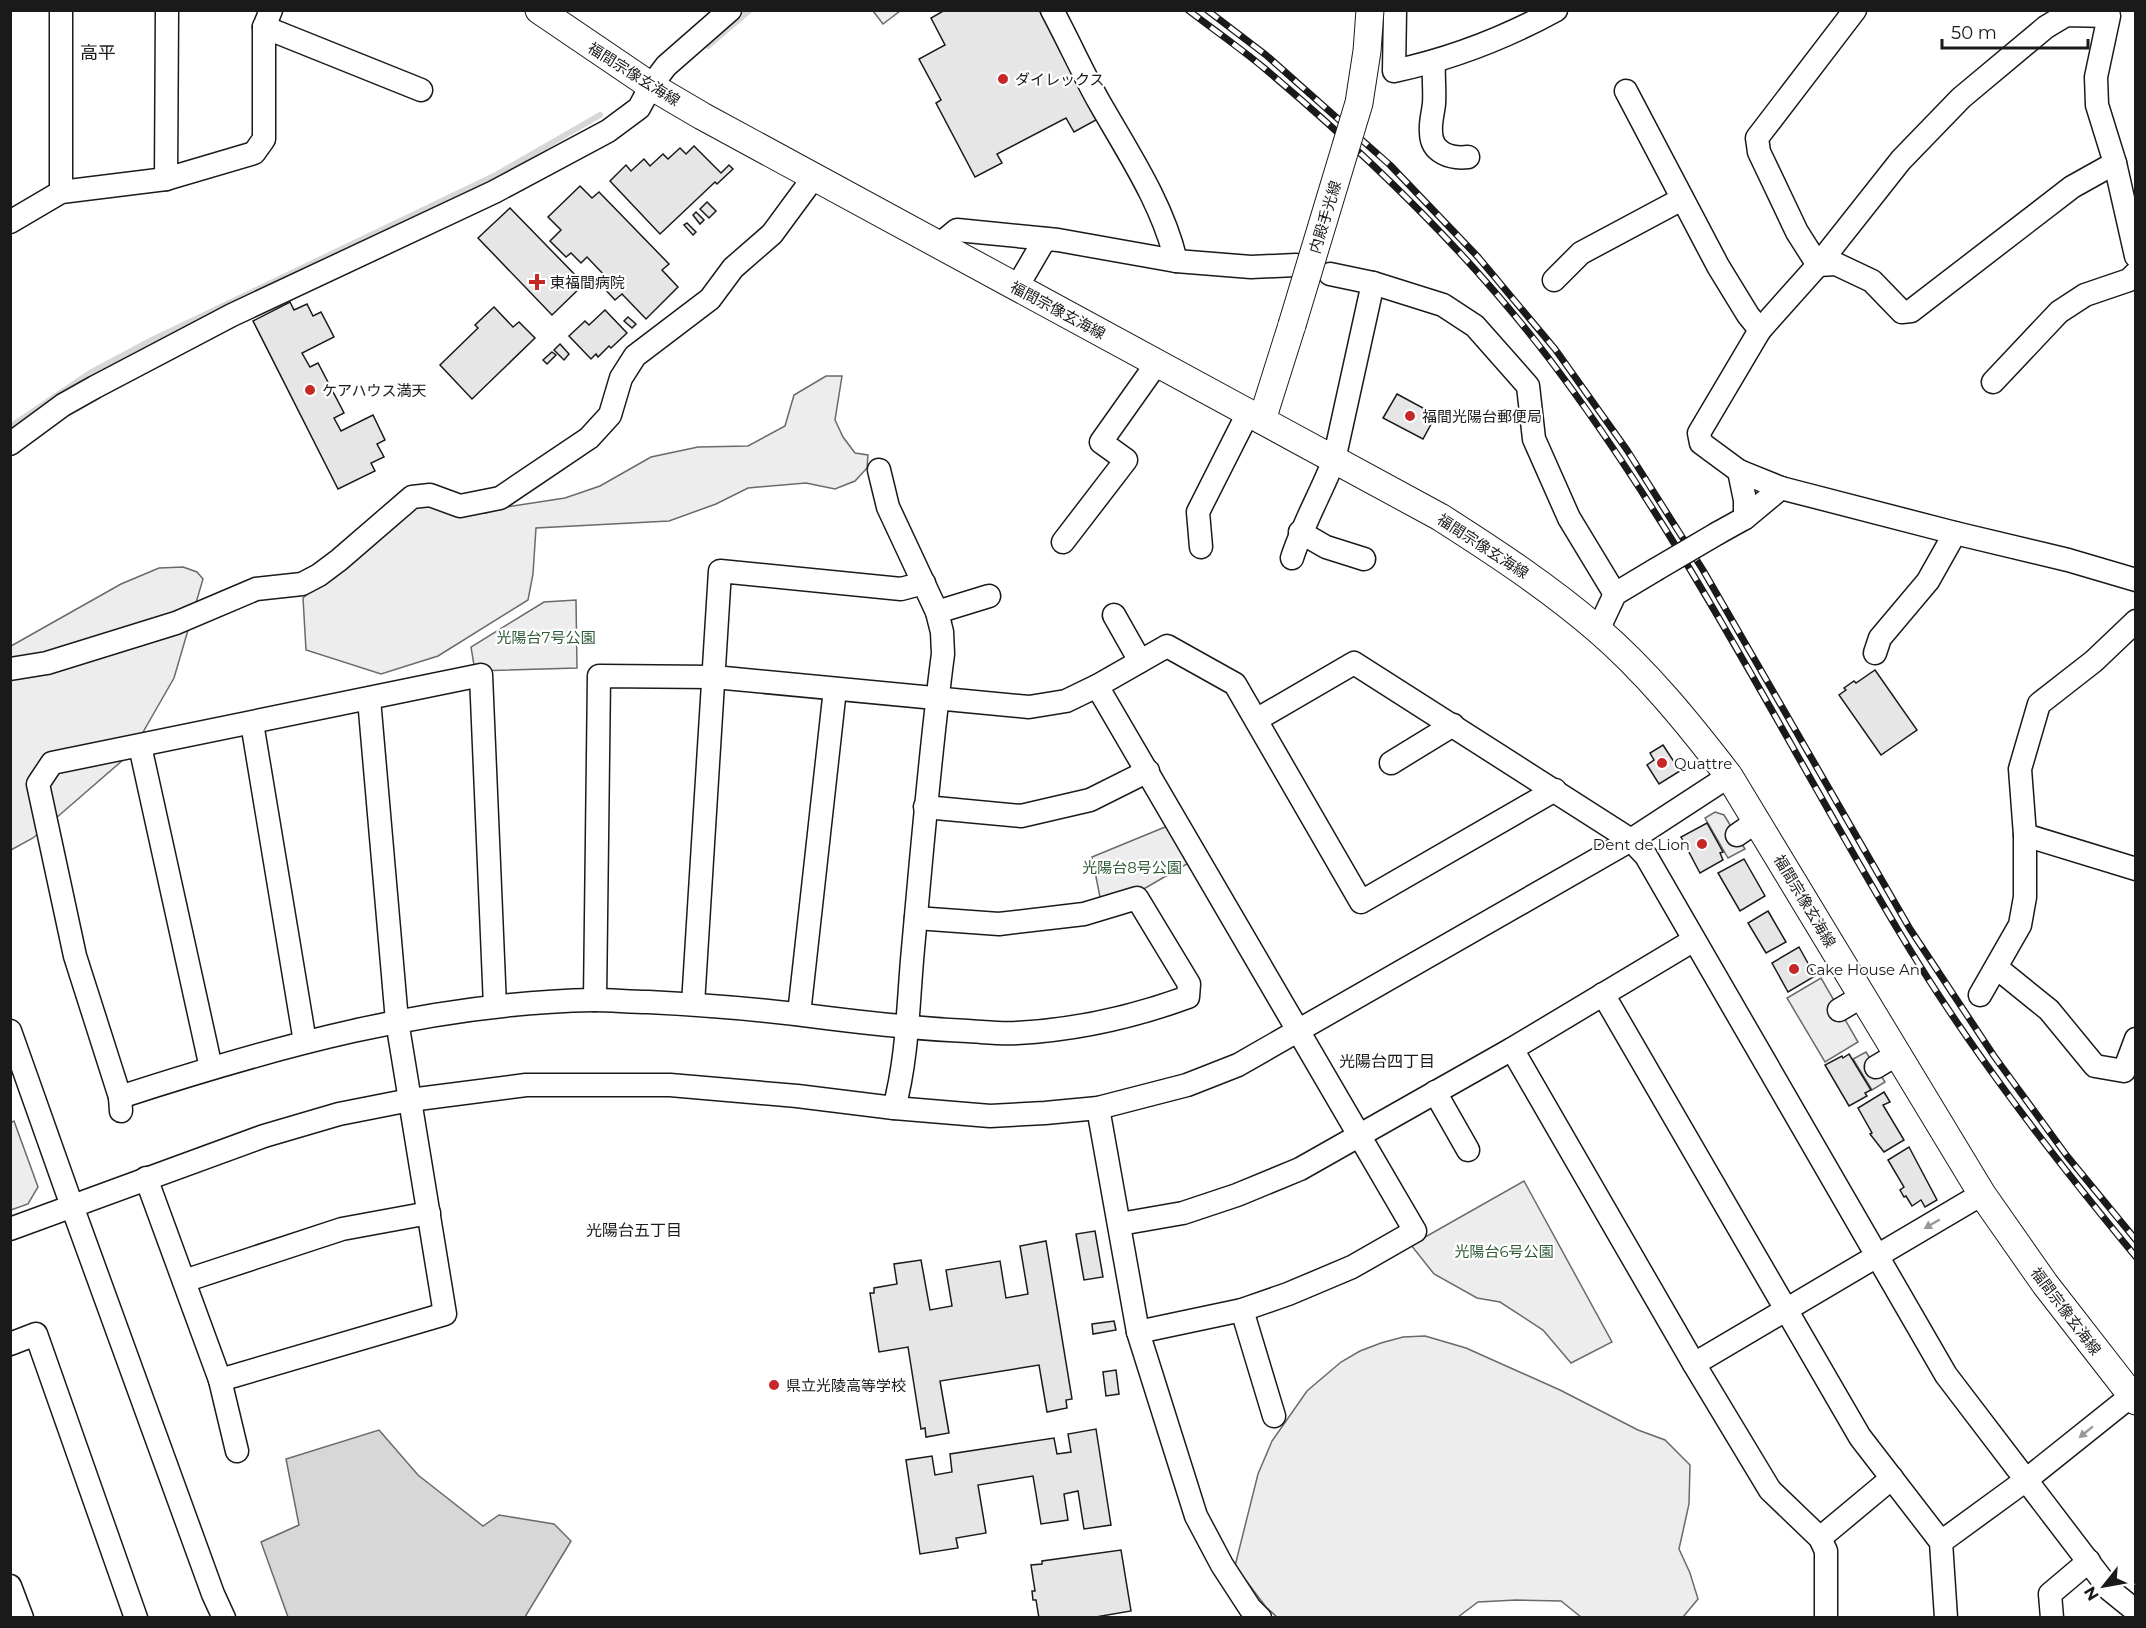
<svg xmlns="http://www.w3.org/2000/svg" width="2146" height="1628" font-family="Montserrat,'Noto Sans JP',sans-serif">
	<rect width="100%" height="100%" fill="#fff"/>
	<g fill="#ededed" stroke="#6a6a6a" stroke-width="1.5">
		<polygon points="873,11 900,11 883,24"/>
		<polygon points="826,376 842,376 835,420 843,437 855,453 868,455 867,468 855,481 835,489 806,483 748,488 716,504 669,521 536,528 533,574 528,600 438,656 381,674 306,650 303,598 409,505 486,513 507,507 565,498 600,486 651,457 698,447 748,446 785,426 794,395"/>
		<polygon points="183,567 197,572 203,579 174,678 131,753 33,838 11,850 11,646 121,584 159,568"/>
		<polygon points="576,600 577,668 475,671 471,647 544,602"/>
		<polygon points="1715,812 1724,815 1745,849 1728,858 1705,818"/>
		<polygon points="1170,825 1192,861 1142,890 1101,902 1092,857"/>
		<polygon points="1821,978 1858,1042 1825,1062 1787,998"/>
		<polygon points="1866,1052 1885,1082 1872,1090 1853,1059"/>
		<polygon points="14,1121 38,1187 28,1204 11,1210 10,1123"/>
		<polygon points="1524,1181 1612,1342 1571,1363 1543,1330 1500,1302 1477,1298 1434,1274 1411,1245"/>
		<polygon points="1425,1336 1466,1348 1560,1390 1638,1430 1665,1440 1690,1465 1689,1504 1679,1549 1690,1573 1698,1599 1683,1617 1581,1617 1561,1601 1516,1600 1478,1602 1458,1617 1277,1617 1266,1607 1235,1566 1258,1474 1272,1441 1307,1391 1341,1362 1360,1351 1381,1343 1403,1337"/>
	</g>
	<polygon fill="#d7d7d7" stroke="#6a6a6a" stroke-width="1.5" points="379,1430 418,1475 483,1526 499,1515 554,1524 571,1541 525,1617 288,1617 261,1542 299,1525 286,1459"/>
	<g fill="none" stroke-linecap="round" stroke-linejoin="round">
		<g stroke="#d7d7d7" stroke-width="6">
			<polyline points="708,46 750,10"/>
			<polyline points="10,427 90,373 152,340 494,176 600,115"/>
		</g>
	</g>
	<g fill="#e6e6e6" stroke="#1a1a1a" stroke-width="1.5">
		<polygon points="945,10 1039,10 1096,120 1074,132 1066,118 997,154 1002,163 975,177 936,103 941,100 919,59 945,45 931,18"/>
		<polygon points="694,146 721,173 729,165 733,169 717,184 715,182 660,234 610,181 626,165 631,171 644,159 650,166 663,154 668,159 680,148 686,154"/>
		<polygon points="580,186 592,198 599,192 669,264 662,270 678,287 646,319 622,294 615,300 601,285 607,278 587,257 581,263 571,253 566,257 550,241 561,230 548,217"/>
		<polygon points="707,202 716,211 709,218 700,209"/>
		<polygon points="510,208 584,284 552,315 478,238"/>
		<polygon points="696,212 704,220 700,224 693,215"/>
		<polygon points="687,223 696,232 693,235 684,225"/>
		<polygon points="290,302 294,310 307,304 313,316 321,312 334,337 302,353 310,367 318,363 344,413 334,418 341,431 373,415 385,440 377,444 384,457 371,463 375,471 338,489 253,321"/>
		<polygon points="494,307 513,327 519,322 535,338 472,399 440,365 478,328 475,325"/>
		<polygon points="605,310 627,333 611,348 609,346 598,357 596,354 591,359 569,336 585,321 589,325"/>
		<polygon points="628,317 636,324 632,328 624,321"/>
		<polygon points="560,344 569,354 564,360 554,350"/>
		<polygon points="552,352 556,355 547,364 543,360"/>
		<polygon points="1397,394 1436,415 1423,439 1383,418"/>
		<polygon points="1875,670 1917,730 1881,755 1839,695 1846,690 1844,688 1854,681 1856,683"/>
		<polygon points="1663,745 1680,771 1659,784 1647,765 1654,760 1650,753"/>
		<polygon points="1707,823 1723,852 1720,853 1723,860 1700,873 1681,837"/>
		<polygon points="1744,859 1765,896 1740,911 1718,873"/>
		<polygon points="1768,911 1786,942 1766,953 1748,923"/>
		<polygon points="1799,947 1815,976 1788,992 1772,963"/>
		<polygon points="1849,1054 1871,1090 1865,1093 1867,1096 1849,1106 1825,1065 1842,1056 1843,1058"/>
		<polygon points="1884,1092 1890,1102 1883,1105 1904,1140 1884,1152 1870,1134 1872,1133 1858,1108"/>
		<polygon points="1909,1147 1937,1200 1925,1207 1921,1200 1912,1206 1906,1196 1904,1197 1900,1190 1904,1187 1888,1160"/>
		<polygon points="1095,1231 1103,1277 1084,1280 1076,1234"/>
		<polygon points="1046,1241 1072,1399 1066,1400 1067,1408 1047,1412 1039,1365 940,1381 949,1433 926,1437 925,1428 921,1429 908,1347 879,1352 870,1293 874,1293 874,1288 897,1284 894,1264 921,1260 930,1310 952,1306 946,1270 1000,1261 1006,1298 1028,1294 1020,1246"/>
		<polygon points="1114,1321 1116,1330 1093,1334 1092,1324"/>
		<polygon points="1116,1370 1119,1394 1106,1396 1103,1372"/>
		<polygon points="1096,1429 1111,1525 1084,1529 1078,1491 1064,1494 1068,1520 1041,1524 1033,1476 978,1485 986,1533 956,1538 958,1548 920,1554 906,1460 932,1456 935,1475 952,1472 950,1454 1054,1438 1057,1454 1071,1452 1068,1434"/>
		<polygon points="1121,1550 1131,1611 1090,1618 1039,1618 1036,1600 1033,1600 1032,1591 1035,1591 1031,1565 1042,1564 1042,1561"/>
	</g>
	<g fill="none" stroke-linecap="round" stroke-linejoin="round">
		<defs>
			<g id="minor">
				<path d="M1052 10C1068 40 1082 71 1098 100 1127 151 1163 204 1176 261"/>
				<path d="M1395 10 1394 71C1450 59 1505 38 1556 10"/>
				<polyline points="1855,10 1757,138 1759,152 1797,232 1818,265 1836,264 1872,281 1902,312 1911,311 2072,187 2115,163"/>
				<polyline points="264,27 421,90"/>
				<path d="M1434 62C1433 76 1435 90 1434 104 1433 113 1430 123 1431 132 1431 153 1451 159 1468 157"/>
				<polyline points="1626,91 1718,266 1748,315 1760,330"/>
				<polyline points="166,179 167,10"/>
				<polyline points="61,192 61,10"/>
				<polyline points="10,222 61,192 166,179 254,153 264,139 264,27 271,10"/>
				<polyline points="940,244 957,230 1058,240 1176,261 1251,267 1296,265"/>
				<polyline points="2136,256 2115,163 2097,105 2096,77 2109,16 2066,15 2046,27 1961,98 1901,160 1818,265 1760,330 1699,433 1701,443 1739,471 1781,488 1955,533 2068,560 2136,580"/>
				<polyline points="1330,274 1373,283 1443,305 1475,326 1528,386 1534,439 1569,518 1615,594"/>
				<polyline points="1554,280 1581,253 1682,199"/>
				<polyline points="1017,287 1045,239"/>
				<polyline points="1993,382 2059,312 2085,295 2129,280 2136,273"/>
				<polyline points="10,444 63,405 95,387 232,315 494,192 608,131 639,108 651,86 666,66 730,10"/>
				<path d="M879 470 888 507 937 612 942 632 943 654C930 752 922 851 913 949 908 1001 908 1057 894 1108"/>
				<polyline points="1739,471 1745,500 1745,518"/>
				<polyline points="1300,532 1326,547 1364,559"/>
				<polyline points="1718,533 1745,518 1781,488"/>
				<polyline points="1063,542 1126,460 1101,442 1157,363"/>
				<polyline points="1201,547 1198,512 1248,413"/>
				<path d="M1292 558C1303 524 1321 493 1334 460L1373 283"/>
				<polyline points="937,612 989,596"/>
				<polyline points="1114,615 1140,661"/>
				<polyline points="1598,630 1615,594 1655,570"/>
				<polyline points="1875,653 1880,638 1928,581 1955,533"/>
				<polyline points="10,669 47,663 176,623 256,589 302,584 319,575 339,560 412,497 430,495 460,506 500,498 589,438 610,415 621,378 635,356 710,299 733,268 772,234 814,177"/>
				<polyline points="1097,686 1415,1231 1352,1267 1288,1294 1242,1310 1138,1332"/>
				<polyline points="1256,720 1354,663 1631,840 1646,856 1946,1375 2110,1590 2136,1611"/>
				<polyline points="252,723 305,1042"/>
				<polyline points="140,746 211,1068"/>
				<polyline points="1391,763 1453,725"/>
				<polyline points="925,807 1021,816 1090,800 1148,771"/>
				<polyline points="1737,835 1757,821"/>
				<polyline points="2025,835 2136,869"/>
				<polyline points="1997,968 2049,1010 2095,1066 2124,1071 2136,1039"/>
				<polyline points="1603,994 1860,1437 1941,1542 1946,1618"/>
				<polyline points="1980,995 2020,925 2025,897 2025,835 2020,769 2039,704 2094,661 2136,621"/>
				<polyline points="595,1000 599,676 714,677 1029,707 1066,701 1097,686 1167,646 1235,684 1361,902 1555,790"/>
				<polyline points="693,1004 720,571 901,589 924,583"/>
				<polyline points="1839,1010 1861,997"/>
				<polyline points="799,1014 835,689"/>
				<polyline points="10,1031 72,1206 213,1594 224,1618"/>
				<polyline points="1512,1049 1694,1364 1770,1490 1820,1538 1826,1551 1826,1618"/>
				<polyline points="1876,1067 1896,1055"/>
				<polyline points="1435,1092 1468,1150"/>
				<path d="M120 1097C274 1047 431 1003 594 1000 612 1000 630 1002 648 1002 708 1005 768 1010 827 1018 875 1024 921 1029 968 1031 985 1032 1001 1034 1017 1033 1075 1030 1133 1017 1188 997L1189 984 1137 898 1084 914 999 924 916 918"/>
				<polyline points="1098,1108 1138,1332 1196,1516 1222,1565 1250,1608 1260,1618"/>
				<polyline points="121,1111 120,1097 75,956 38,784 52,763 481,675 495,1006"/>
				<polyline points="146,1178 220,1380 237,1451"/>
				<polyline points="1120,1224 1183,1213 1237,1195 1300,1169 1512,1049 1694,940"/>
				<polyline points="10,1229 264,1136 339,1114 410,1100 526,1085 670,1085 797,1096 894,1108 990,1116 1045,1113 1098,1108 1187,1085 1238,1065 1631,840 1729,776"/>
				<polyline points="184,1281 342,1229 429,1213"/>
				<polyline points="1242,1310 1274,1416"/>
				<polyline points="10,1344 36,1334 136,1618"/>
				<polyline points="1694,1364 1982,1194"/>
				<polyline points="220,1380 445,1314 397,1021 369,699"/>
				<polyline points="1820,1538 1892,1478"/>
				<polyline points="1941,1542 2026,1480 2131,1396"/>
				<polyline points="10,1586 22,1618"/>
				<polyline points="2052,1618 2050,1594 2089,1561"/>
			</g>
			<g id="major">
				<path d="M539 10 651 86 702 116 1440 517C1495 552 1548 587 1597 629 1647 672 1689 724 1729 776L1982 1194 2045 1284 2136 1401"/>
				<polyline points="1262,420 1292,325"/>
			</g>
		</defs>
		<use href="#minor" stroke="#1a1a1a" stroke-width="25"/>
		<use href="#major" stroke="#1a1a1a" stroke-width="29"/>
		<use href="#minor" stroke="#fff" stroke-width="22"/>
		<use href="#major" stroke="#fff" stroke-width="27"/>
		<defs>
			<g id="rail">
				<path d="M1188 10C1214 30 1240 48 1264 68 1365 153 1467 251 1547 356 1683 534 1783 738 1898 930 1967 1046 2050 1153 2136 1257"/>
				<polyline points="1207,10 1266,55 1390,165 1478,257 1555,349 1627,450 1703,570 1910,929 1994,1056 2067,1156 2136,1240"/>
			</g>
		</defs>
		<use href="#rail" stroke="#1a1a1a" stroke-width="7"/>
		<use href="#rail" stroke="#fff" stroke-width="4.5" stroke-dasharray="14" stroke-linecap="butt"/>
		<defs>
			<polyline id="minor-bridge" points="1655,570 1718,533"/>
			<polyline id="major-bridge" points="1292,325 1359,103 1367,51 1370,10"/>
		</defs>
		<use href="#minor-bridge" stroke="#1a1a1a" stroke-width="25" stroke-linecap="butt"/>
		<use href="#major-bridge" stroke="#1a1a1a" stroke-width="29" stroke-linecap="butt"/>
		<use href="#minor-bridge" stroke="#fff" stroke-width="22"/>
		<use href="#major-bridge" stroke="#fff" stroke-width="27"/>
	</g>
	<defs><path id="oneway-solid" d="M-6-.8H1V-3.2L6.5 0L1 3.2V.8H-6Z" transform="scale(1.5)"/></defs>
	<g fill="#989898">
		<use href="#oneway-solid" transform="translate(1932 1224) rotate(150)"/>
		<use href="#oneway-solid" transform="translate(2086 1432) rotate(141)"/>
	</g>
	<g fill="#c62828" stroke="#fff" stroke-width="2">
		<circle cx="1003" cy="79" r="6"/>
		<path d="M534 273h6v6h6v6h-6v6h-6v-6h-6v-6h6z"/>
		<circle cx="310" cy="390" r="6"/>
		<circle cx="1410" cy="416" r="6"/>
		<circle cx="1662" cy="763" r="6"/>
		<circle cx="1702" cy="844" r="6"/>
		<circle cx="1794" cy="969" r="6"/>
		<circle cx="774" cy="1385" r="6"/>
	</g>
	<g text-anchor="middle" dominant-baseline="central" stroke-width="4.5" stroke-linejoin="round" paint-order="stroke">
		<g font-size="15" fill="#1a1a1a" stroke="#fff">
			<text transform="translate(634 74) rotate(32)">福間宗像玄海線</text>
			<text transform="translate(1325 217) rotate(-73)">内殿手光線</text>
			<text transform="translate(1058 310) rotate(28)">福間宗像玄海線</text>
			<text transform="translate(1483 546) rotate(33)">福間宗像玄海線</text>
			<text transform="translate(1805 901) rotate(59)">福間宗像玄海線</text>
			<text transform="translate(2066 1311) rotate(53)">福間宗像玄海線</text>
		</g>
		<g font-size="15" fill="#1a1a1a" stroke="#fff" text-anchor="start">
			<text x="1015" y="79">ダイレックス</text>
			<text x="550" y="282">東福間病院</text>
			<text x="322" y="390">ケアハウス満天</text>
			<text x="1422" y="416">福間光陽台郵便局</text>
			<text x="1674" y="763">Quattre</text>
			<text x="1690" y="844" text-anchor="end">Dent de Lion</text>
			<text x="1806" y="969">Cake House An</text>
			<text x="786" y="1385">県立光陵高等学校</text>
		</g>
		<g font-size="15" fill="#2b5a34" stroke="#fff">
			<text x="546" y="637">光陽台7号公園</text>
			<text x="1132" y="867">光陽台8号公園</text>
			<text x="1504" y="1251">光陽台6号公園</text>
		</g>
		<g font-size="16" fill="#1a1a1a" stroke="#fff">
			<text x="1387" y="1061">光陽台四丁目</text>
			<text x="634" y="1230">光陽台五丁目</text>
		</g>
		<g font-size="18" fill="#1a1a1a" stroke="#fff">
			<text x="98" y="53">高平</text>
		</g>
	</g>
	<rect width="2146" height="1628" fill="none" stroke="#1a1a1a" stroke-width="24"/>
	<g transform="translate(2104 1586) rotate(239)" stroke="#ffffff" stroke-width="4.5" paint-order="stroke">
	<path d="M0-4.5L10 22L0 15L-10 22Z" fill="#1a1a1a"/>
	<text y="-9" font-size="16" font-weight="bold" text-anchor="middle" fill="#1a1a1a">N</text>
	</g>
	<path d="M1942 39v9h146v-9" fill="none" stroke="#1a1a1a" stroke-width="3"/>
	<text x="1951" y="39" font-size="18" fill="#1a1a1a" stroke="#ffffff" stroke-width="4.5" paint-order="stroke">50 m</text>
</svg>
